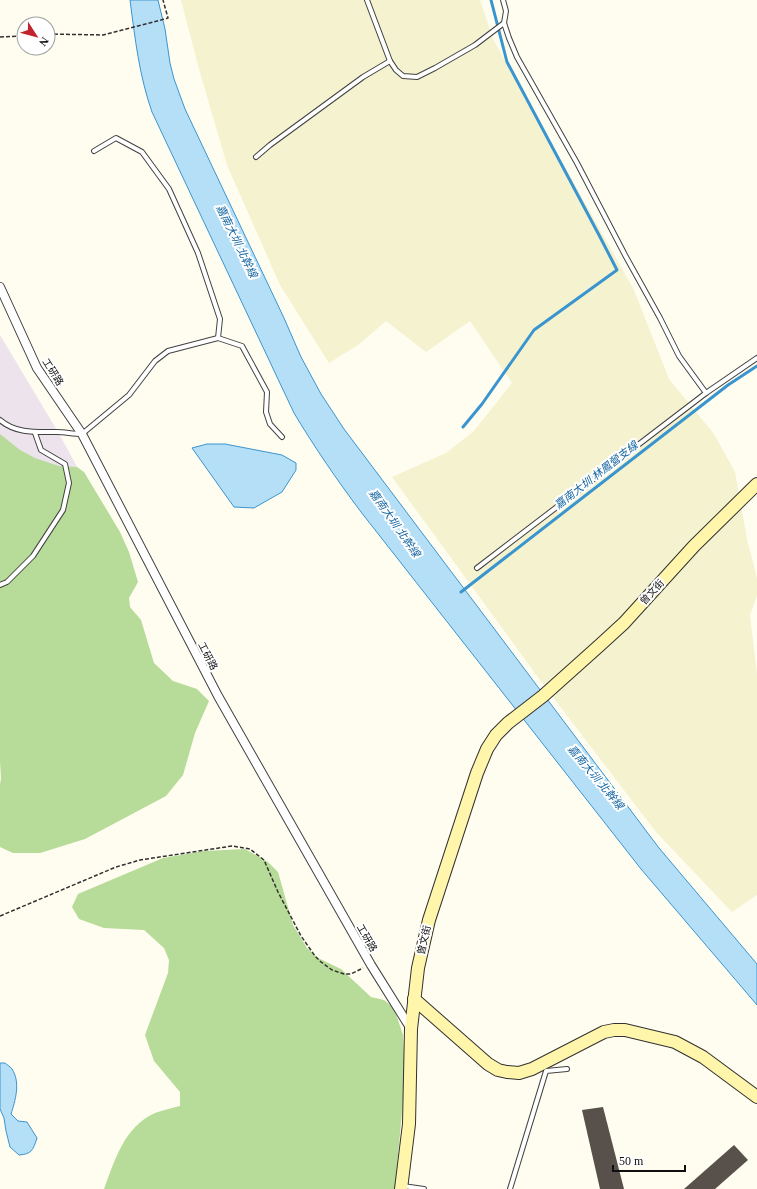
<svg xmlns="http://www.w3.org/2000/svg" width="757" height="1189" font-family="'Times New Roman','Noto Sans TC',serif">
	<rect width="100%" height="100%" fill="#fffcf0"/>
	<polygon fill="#ece3ed" points="0,335 58,432 114,534 0,598"/>
	<polygon fill="#f5f2d0" points="181,0 480,0 493,39 634,290 669,379 714,434 735,472 747,539 757,578 757,595 750,615 757,674 757,895 732,912 656,832 540,680 392,477 446,453 474,431 512,383 470,321 426,352 386,321 358,345 329,363 280,285 227,165 199,69"/>
	<g fill="#b7db98">
		<polygon points="0,434 20,450 35,458 59,466 77,467 84,472 120,532 129,552 138,582 129,598 130,607 141,620 154,663 173,681 197,689 209,701 195,733 183,775 166,796 85,839 40,853 13,853 0,847 0,785 1,778 0,761"/>
		<path d="M245 849 268 862 278 872 293 925 307 948 318 958 341 969 371 997 384 1000 394 1008 403 1035 405 1078 395 1189H104C115 1160 124 1127 155 1113 163 1110 172 1108 180 1106V1092L154 1061 145 1035 168 973 169 960 164 948 144 930 104 928 79 919 72 907 78 894 163 858 204 851Z"/>
	</g>
	<g fill="#b4dff7" stroke="#3a95cf">
		<path d="M130 0H158L165 29 170 63 174 79 185 109 284 318 301 357 321 394 344 429 659 848 757 964V1005L641 869 361 512C337 480 315 448 294 413L152 112C139 75 135 38 130 0Z"/>
		<polygon points="207,444 225,444 282,455 296,463 296,470 282,492 254,508 234,507 192,448"/>
		<path d="M0 1063H5C7 1065 11 1067 12 1069 21 1083 15 1101 11 1114L18 1121 27 1122 37 1138C33 1150 32 1154 19 1155L10 1147 6 1131 4 1118 0 1109Z"/>
	</g>
	<g fill="none" stroke-linecap="round" stroke-linejoin="round">
		<g stroke="#3a95cf" stroke-width="3">
			<polyline points="463,427 482,404 534,330 617,270 599,235 507,62 491,0"/>
			<polyline points="461,592 728,385 757,366"/>
		</g>
	</g>
	<g fill="#57504b">
		<polygon points="603,1107 624,1189 600,1189 582,1110"/>
		<polygon points="734,1145 748,1160 715,1189 684,1189"/>
	</g>
	<g fill="none" stroke-linecap="round" stroke-linejoin="round">
		<defs>
			<g id="lane">
				<polyline points="367,0 390,61 396,70 403,76 417,77 435,68 475,45 504,23"/>
				<polyline points="503,0 506,11 504,23 509,38 517,57 577,163 625,255 660,318 679,356 706,393"/>
				<polyline points="94,151 116,138 142,152 169,189 198,253 220,319 218,338"/>
				<polyline points="256,157 270,145 363,77 390,61"/>
				<path d="M0 420C16 434 37 432 57 432 65 432 73 434 82 434L129 395 155 361 168 351 218 338 242 346 267 392 266 412 270 424 282 437"/>
				<polyline points="477,568 706,393 757,358"/>
				<polyline points="0,585 7,582 33,556 63,510 69,483 65,464 41,450 35,433"/>
				<polyline points="403,1186 424,1189"/>
				<polyline points="510,1189 546,1071 567,1069"/>
			</g>
			<polyline id="street" points="0,287 37,368 82,434 218,696 371,965 411,1029"/>
			<g id="secondary">
				<polyline points="414,999 488,1064 498,1070 507,1072 519,1073 532,1069 604,1032 614,1030 625,1030 675,1042 703,1057 757,1097"/>
				<polyline points="401,1189 409,1124 411,1029 418,968 429,920 477,773 487,749 496,735 508,723 543,696 600,645 624,623 694,546 757,484"/>
			</g>
		</defs>
		<use href="#lane" stroke="#424242" stroke-width="6"/>
		<use href="#street" stroke="#424242" stroke-width="10"/>
		<use href="#secondary" stroke="#313131" stroke-width="14"/>
		<g stroke="#313131" stroke-width="1.5" stroke-dasharray="4 2" stroke-linecap="butt">
			<polyline points="48,34 103,35 161,20 168,18 163,0"/>
			<polyline points="0,37 24,36"/>
			<polyline points="0,916 116,867 140,860 232,846 250,849 264,860 278,892 301,936 315,956 321,962 332,970 344,974 351,974 363,968"/>
		</g>
		<use href="#lane" stroke="#fff" stroke-width="4"/>
		<use href="#street" stroke="#fff" stroke-width="8"/>
		<use href="#secondary" stroke="#fff5ab" stroke-width="12"/>
	</g>
	<g text-anchor="middle" dominant-baseline="central" stroke-width="4" stroke-linejoin="round" paint-order="stroke">
		<g font-size="10" fill="#0f0f0f" stroke="#fff">
			<text transform="translate(53 372) rotate(58)">工研路</text>
			<text transform="translate(652 592) rotate(-48)">曾文街</text>
			<text transform="translate(208 656) rotate(63)">工研路</text>
			<text transform="translate(367 938) rotate(60)">工研路</text>
			<text transform="translate(424 940) rotate(-77)">曾文街</text>
		</g>
		<g font-size="11" font-style="italic" fill="#1666a3" stroke="#fff">
			<text transform="translate(237 241) rotate(64)">嘉南大圳 北幹線</text>
			<text transform="translate(596 475) rotate(-38)">嘉南大圳 林鳳營支線</text>
			<text transform="translate(395 523) rotate(55)">嘉南大圳 北幹線</text>
			<text transform="translate(596 777) rotate(50)">嘉南大圳 北幹線</text>
		</g>
	</g>
	<g transform="translate(36 36) rotate(126)"><circle r="19" fill="#ffffff" stroke="#9f9f9f"/>
	<path d="M0-3L7 15L0 10L-7 15Z" fill="#c1242d"/>
	<text y="-6" font-size="11" font-weight="bold" text-anchor="middle" fill="#0f0f0f">N</text>
	</g>
	<path d="M613 1165v6h72v-6" fill="none" stroke="#0f0f0f" stroke-width="2"/>
	<text x="619" y="1165" font-size="12" fill="#0f0f0f" stroke="#ffffff" stroke-width="3" paint-order="stroke">50 m</text>
</svg>
